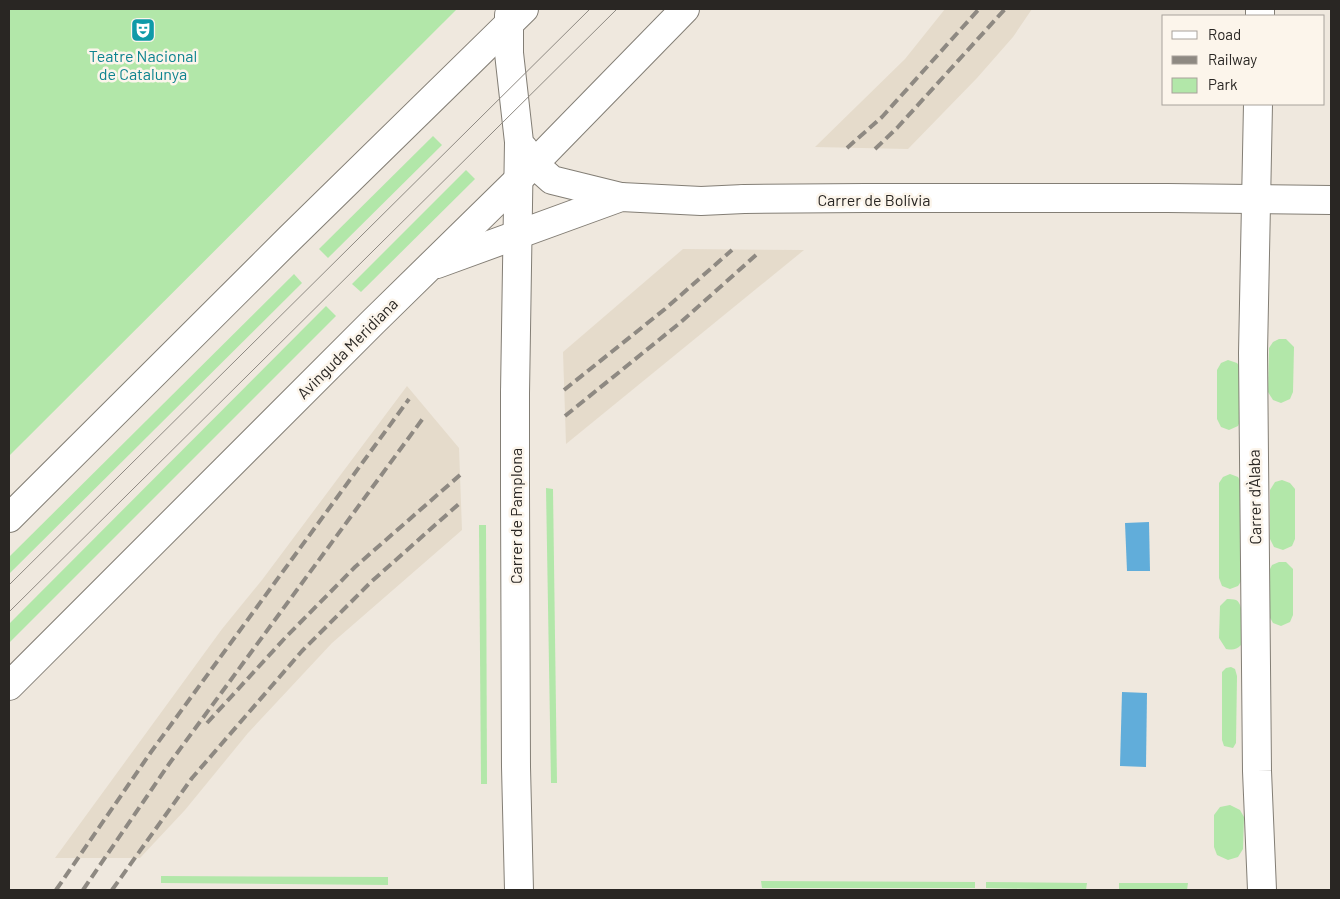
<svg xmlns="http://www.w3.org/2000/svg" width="1340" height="899" font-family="Barlow,sans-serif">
	<rect width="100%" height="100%" fill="#efe8de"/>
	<g fill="#e5dbcb">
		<polygon points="945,9 1032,9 1013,37 977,78 908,149 815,147 905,59"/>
		<polygon points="683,249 804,250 566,444 563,352"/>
		<polygon points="407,386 459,448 462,530 332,643 248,733 185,810 140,858 55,858 222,629 262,580"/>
	</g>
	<g fill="#b2e7a9">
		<polygon points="9,9 456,9 456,10 9,456"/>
		<polygon points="433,136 442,145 328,258 319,249"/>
		<polygon points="466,170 475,179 361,292 352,284"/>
		<polygon points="294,274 302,283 9,574 9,557"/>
		<polygon points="326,306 336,316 9,643 9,624"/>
		<polygon points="1279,339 1286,339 1294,347 1293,392 1290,399 1281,403 1273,400 1268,392 1269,348 1273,342"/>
		<polygon points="1228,360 1237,363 1241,369 1241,419 1238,426 1229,430 1221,427 1217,419 1217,370 1221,363"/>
		<polygon points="1230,474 1238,477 1242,484 1242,580 1238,586 1230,589 1222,586 1219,578 1219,483 1223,477"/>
		<polygon points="1282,480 1290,483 1295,489 1295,539 1292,546 1283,550 1274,547 1270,539 1270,490 1275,482"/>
		<polygon points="546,488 553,489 557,783 551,783"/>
		<polygon points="479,525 486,525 487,784 481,784"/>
		<polygon points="1279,562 1286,562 1293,569 1293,615 1290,622 1281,626 1273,623 1269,616 1269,571 1272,565"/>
		<path d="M1227 599C1229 599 1234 599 1236 600 1245 604 1243 636 1241 645 1236 650 1233 650 1226 649L1219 638 1220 606Z"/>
		<polygon points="1231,667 1235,669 1237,676 1236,743 1233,748 1224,746 1222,740 1222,672 1226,668"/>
		<polygon points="1230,805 1240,810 1244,817 1243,849 1238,857 1228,860 1217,855 1214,847 1214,815 1220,807"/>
		<polygon points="161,876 388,877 388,885 161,883"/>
		<polygon points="761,881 975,882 975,888 762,888"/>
		<polygon points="986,882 1087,883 1086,890 986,888"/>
		<polygon points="1119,883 1188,883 1187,890 1119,890"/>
	</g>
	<g fill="#61adda">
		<polygon points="1149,522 1150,571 1127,571 1125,523"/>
		<polygon points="1122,692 1147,693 1146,767 1120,766"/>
	</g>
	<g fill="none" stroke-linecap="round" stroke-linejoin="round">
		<defs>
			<g id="minor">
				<polyline points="509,15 509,53 519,142 515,393"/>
				<polyline points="1260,16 1260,9"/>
				<polyline points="1258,104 1253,353 1257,771 1262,890"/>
				<polyline points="524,149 534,164 552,180 621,197"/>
				<polyline points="866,198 1168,198 1331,200"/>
				<polyline points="437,264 621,197 701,201 744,199"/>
				<polyline points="515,492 516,767 519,890"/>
				<polyline points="9,518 289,239 524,9"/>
				<polyline points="9,686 373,322 520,178 685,9"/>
			</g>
		</defs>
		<use href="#minor" stroke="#837e75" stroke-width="30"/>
		<use href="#minor" stroke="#fff" stroke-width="28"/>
		<g stroke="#8e8982" stroke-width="1">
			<polyline points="9,585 590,9"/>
			<polyline points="9,612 617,9"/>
		</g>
		<g stroke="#8e8982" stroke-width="4" stroke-dasharray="10 5" stroke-linecap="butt">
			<polyline points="847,148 882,117 979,9"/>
			<polyline points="875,149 897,128 1005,9"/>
			<polyline points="564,390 665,309 732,250"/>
			<polyline points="565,416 681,322 756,255"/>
			<polyline points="207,723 285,638 355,567 460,475"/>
			<polyline points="56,890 151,752 409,399"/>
			<polyline points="83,890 169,764 424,417"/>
			<polyline points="112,890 192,778 302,651 371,582 461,502"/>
		</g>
		<defs>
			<g id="minor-bridge">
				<polyline points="744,199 866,198"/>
				<polyline points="515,492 515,393"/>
			</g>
		</defs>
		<use href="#minor-bridge" stroke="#837e75" stroke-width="30" stroke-linecap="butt"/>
		<use href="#minor-bridge" stroke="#fff" stroke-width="28"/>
	</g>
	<defs>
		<symbol id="theatre-square" viewBox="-11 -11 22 22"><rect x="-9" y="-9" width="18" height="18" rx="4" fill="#0f9aa8" stroke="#fcf5eb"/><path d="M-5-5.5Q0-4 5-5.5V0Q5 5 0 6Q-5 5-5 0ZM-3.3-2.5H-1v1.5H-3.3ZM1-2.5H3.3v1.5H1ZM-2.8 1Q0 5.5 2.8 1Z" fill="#fff"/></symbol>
	</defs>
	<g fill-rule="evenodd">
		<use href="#theatre-square" x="129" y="16" width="28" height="28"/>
	</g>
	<g text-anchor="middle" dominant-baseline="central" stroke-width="5" stroke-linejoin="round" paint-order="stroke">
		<g font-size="16" fill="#0d838f" stroke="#fcf5eb">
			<text x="143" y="55">Teatre Nacional<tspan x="143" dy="18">de Catalunya</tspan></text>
		</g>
		<g font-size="16" fill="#292623" stroke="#fcf5eb">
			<text x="874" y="199">Carrer de Bolívia</text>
			<text transform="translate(347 348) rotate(-45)">Avinguda Meridiana</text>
			<text transform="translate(1254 497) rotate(-91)">Carrer d'Àlaba</text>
			<text transform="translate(515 516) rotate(-90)">Carrer de Pamplona</text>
		</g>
	</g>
	<rect width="1340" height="899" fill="none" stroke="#292623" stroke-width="20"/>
	<rect x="1162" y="15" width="162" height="90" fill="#fcf5eb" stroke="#a8a29b"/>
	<rect x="1172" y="31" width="25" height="8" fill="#ffffff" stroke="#a8a29b"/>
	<text x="1208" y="40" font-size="15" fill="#292623">Road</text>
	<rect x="1172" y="56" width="25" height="8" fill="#8e8982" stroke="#a8a29b"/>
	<text x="1208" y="65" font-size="15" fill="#292623">Railway</text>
	<rect x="1172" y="78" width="25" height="15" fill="#b2e7a9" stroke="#a8a29b"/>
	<text x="1208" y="90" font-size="15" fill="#292623">Park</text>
</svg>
